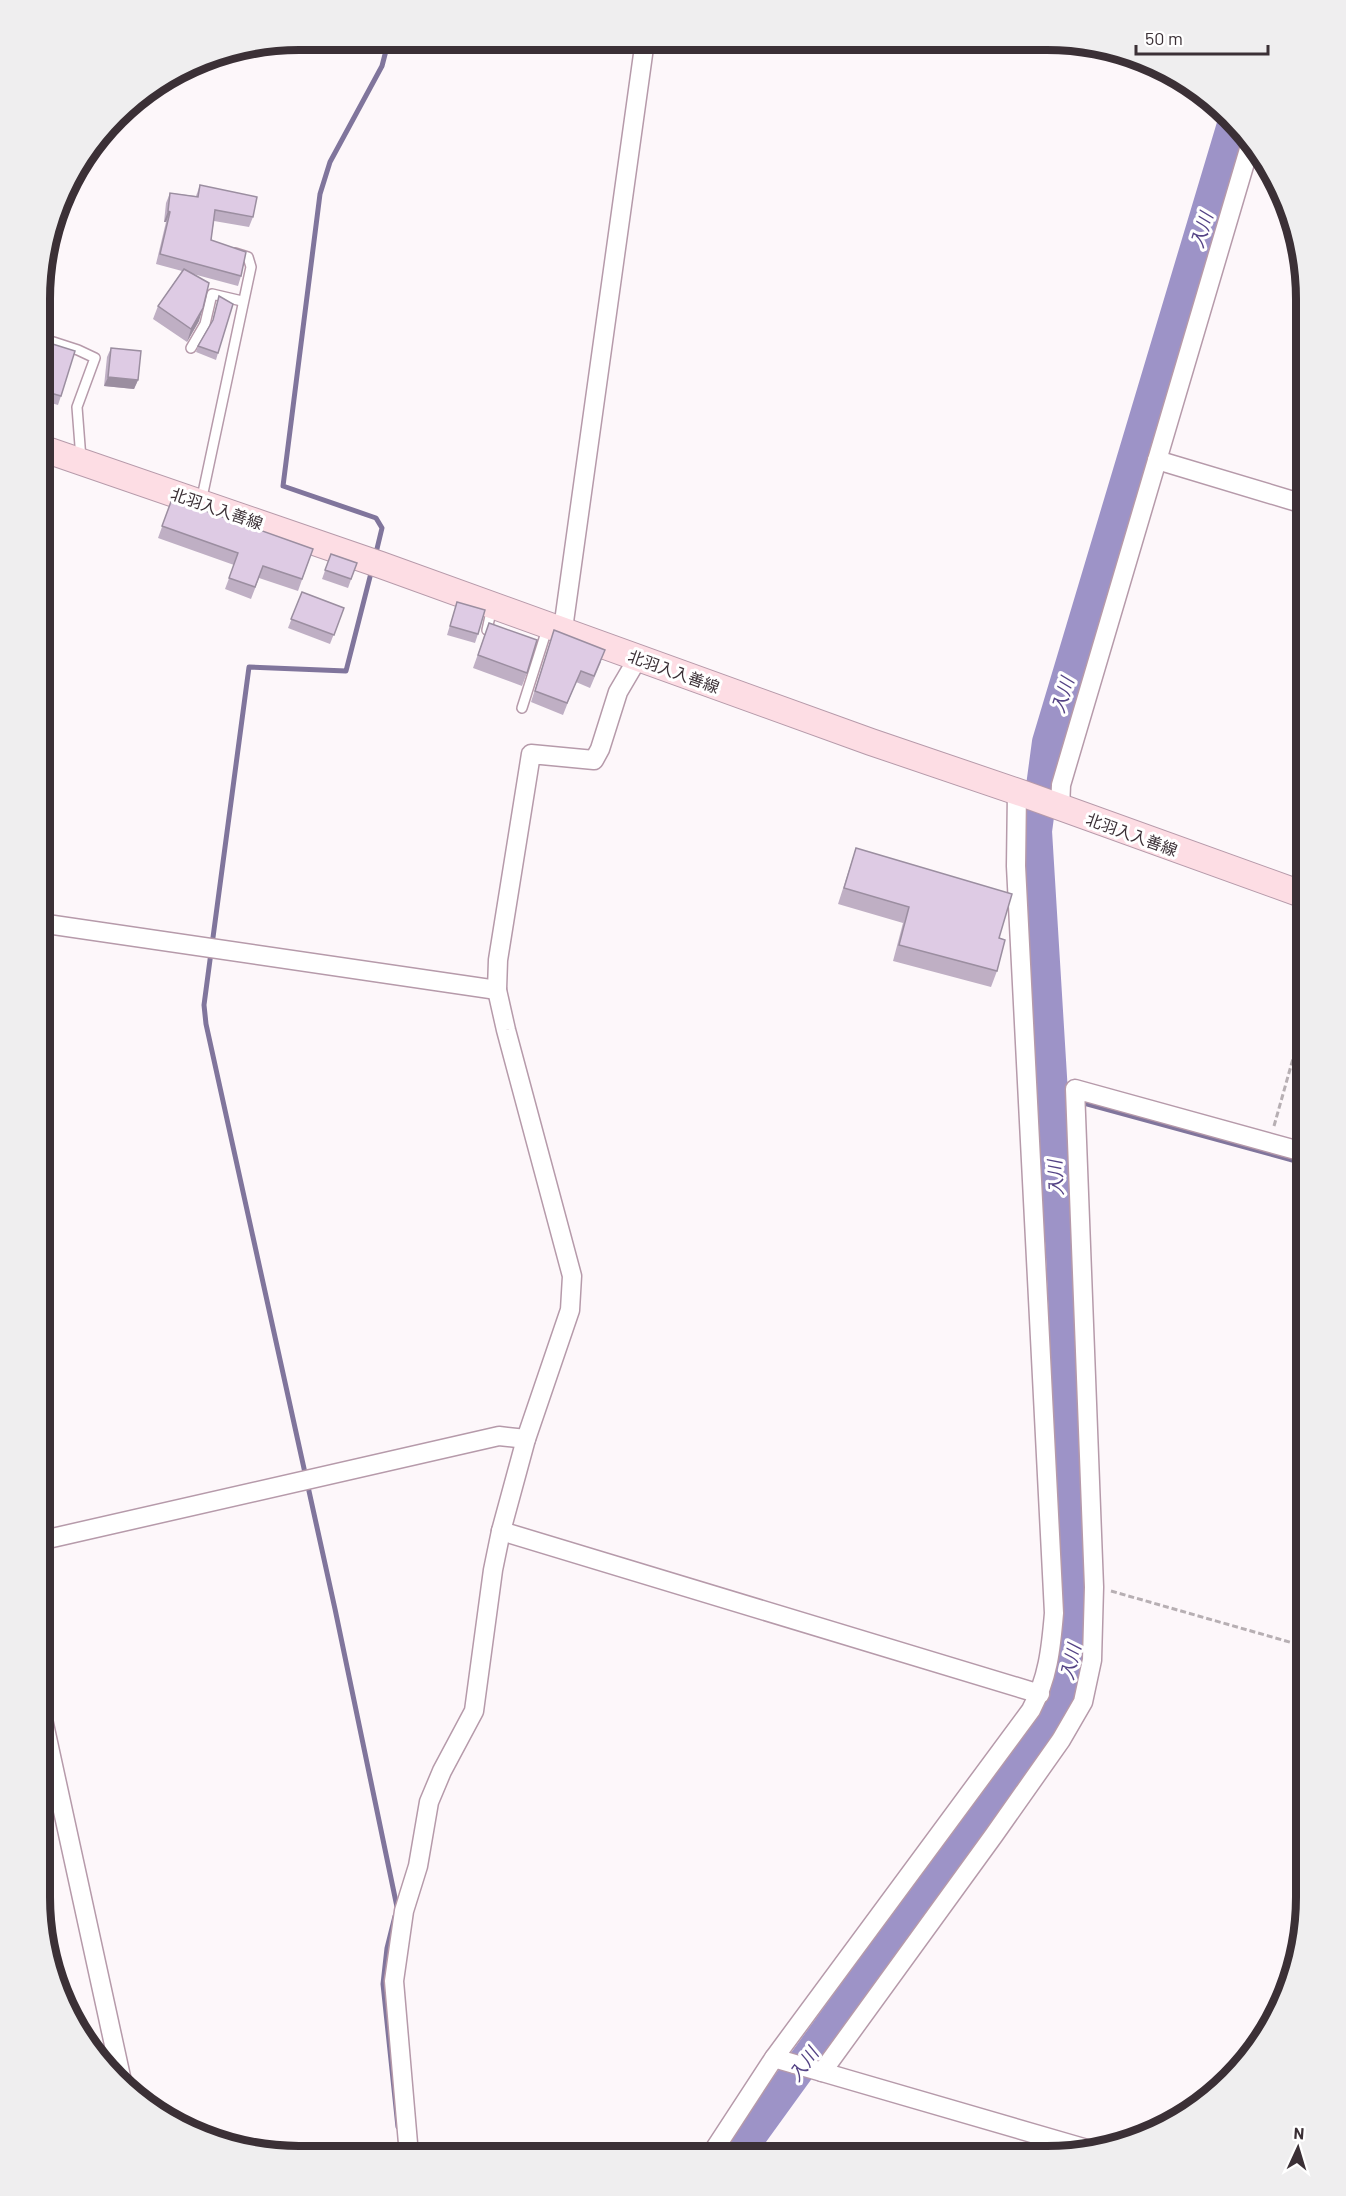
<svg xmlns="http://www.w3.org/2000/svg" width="1346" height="2196" font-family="Barlow,'Noto Sans JP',sans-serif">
	<rect width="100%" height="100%" fill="#fdf7fa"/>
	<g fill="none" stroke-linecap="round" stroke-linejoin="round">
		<g stroke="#80759c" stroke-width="5">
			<polyline points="375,557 382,528 376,518 283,486 320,194 330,162 382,66 389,39"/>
			<polyline points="372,569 346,671 249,667 204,1005 206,1024 335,1609 397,1907"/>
			<polyline points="1052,1094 1071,1099"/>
			<polyline points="1080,1102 1307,1164"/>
			<polyline points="395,1916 387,1948 383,1984 398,2127"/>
		</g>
		<polyline stroke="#9d93c7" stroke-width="32" points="736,2156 1046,1728 1071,1672 1079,1621 1062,1257 1036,831 1048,742 1234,121"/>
		<defs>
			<g id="service">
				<polyline points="41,338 78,350 95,358 77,407 81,459"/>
				<polyline points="191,348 205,324 212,294 242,301"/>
				<polyline points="201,502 251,267 248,257 235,253"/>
				<polyline points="492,607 487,630 494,632"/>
				<polyline points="522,708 548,626"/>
			</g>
			<g id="minor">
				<polyline points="1157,460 1307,505"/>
				<polyline points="563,629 645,40"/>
				<polyline points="1060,808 1061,785 1252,139"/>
				<polyline points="40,923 497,990"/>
				<polyline points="501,1531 1040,1694"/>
				<polyline points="39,1541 499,1436 526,1439"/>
				<polyline points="39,1701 123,2086"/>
				<polyline points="774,2058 1087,2149"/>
				<polyline points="822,2072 994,1835 1061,1740 1083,1702 1092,1660 1094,1587 1075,1089 1307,1153"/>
				<polyline points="409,2155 394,1981 404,1911 418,1866 429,1802 442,1771 474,1711 493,1570 501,1531 526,1439 570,1310 572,1276 506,1030 497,990 498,960 531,754 594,760 600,749 618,692 638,658"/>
				<path d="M710 2156 774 2058 1031 1710C1048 1678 1051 1649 1054 1613L1016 866 1017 792"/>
			</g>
			<polyline id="secondary" points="41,448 381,565 871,742 1024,794 1307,896"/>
		</defs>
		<use href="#service" stroke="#b69aaa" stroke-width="12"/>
		<use href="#minor" stroke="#b69aaa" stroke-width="21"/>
		<use href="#secondary" stroke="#b69aaa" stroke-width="28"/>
		<g stroke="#b7afb3" stroke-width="3" stroke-dasharray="6 3" stroke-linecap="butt">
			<polyline points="1274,1126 1307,1009"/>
			<polyline points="1111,1591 1307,1647"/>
		</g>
		<use href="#service" stroke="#fff" stroke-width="9"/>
		<use href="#minor" stroke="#fff" stroke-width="18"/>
		<use href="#secondary" stroke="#fddde4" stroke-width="26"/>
	</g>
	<g fill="#bfafc4">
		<polygon points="299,39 324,39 319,51 292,41"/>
		<polygon points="351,39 374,39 370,51 349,45"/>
		<polygon points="200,185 253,217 249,227 214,221 211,240 241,276 238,286 193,274 199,321 187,342 153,319 158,306 182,271 156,264 166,222 164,222 166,203 170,193 196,196"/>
		<polygon points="219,296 218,353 216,360 196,352 198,346 212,323"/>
		<polygon points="41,346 61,396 58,405 44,401 46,392 41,390"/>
		<polygon points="111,348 138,380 134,389 104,386 107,357"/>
		<polygon points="172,499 313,549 298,591 259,578 251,599 225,589 234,565 158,538"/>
		<polygon points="331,554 357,563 348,588 322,579"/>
		<polygon points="302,592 344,608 330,644 288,628"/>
		<polygon points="457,602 478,634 475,643 447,635"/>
		<polygon points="489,623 527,673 522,686 473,668"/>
		<polygon points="554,630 601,662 590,688 576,682 563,715 531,702"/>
		<polygon points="856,848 999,938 997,971 991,987 893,961 903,923 838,904"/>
	</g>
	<g fill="#9b8ea0">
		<polygon points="168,211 170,212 166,222 164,222"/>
		<polygon points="203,308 199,321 187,342 191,329"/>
		<polygon points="108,377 138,380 134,389 104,386"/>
	</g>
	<g fill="#decbe4" stroke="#9b8ea0" stroke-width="1.5">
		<polygon points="200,185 257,197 253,217 215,210 211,240 246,252 241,276 160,254 170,212 168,211 170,193 198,197"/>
		<polygon points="184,269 209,283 203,308 191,329 158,306"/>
		<polygon points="219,296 233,304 218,353 198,346 213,320"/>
		<polygon points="43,341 75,351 61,396 47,392 50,383 41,380 41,365 44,357 41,356 41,347"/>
		<polygon points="111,348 141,351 138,380 108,377"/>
		<polygon points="172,499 313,549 302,579 263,566 255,587 229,578 238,553 162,526"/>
		<polygon points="331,554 357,563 351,579 325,570"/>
		<polygon points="302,592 344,608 334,635 291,619"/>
		<polygon points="457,602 485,610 478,634 450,626"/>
		<polygon points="489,623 537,640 527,673 478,655"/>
		<polygon points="554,630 605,650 594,676 581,671 567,703 535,691"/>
		<polygon points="856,848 1012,894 999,938 1005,940 997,971 899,945 909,907 844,888"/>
	</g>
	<g text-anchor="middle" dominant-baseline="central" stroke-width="6" stroke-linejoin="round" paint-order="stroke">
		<g font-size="16" fill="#3b3036" stroke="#fff">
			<text transform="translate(217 508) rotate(19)">北羽入入善線</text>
			<text transform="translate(674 671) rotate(20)">北羽入入善線</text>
			<text transform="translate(1132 834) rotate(20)">北羽入入善線</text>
		</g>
		<g font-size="18" font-style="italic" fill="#544385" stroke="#fff">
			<text transform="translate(1201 230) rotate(-73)">入川</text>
			<text transform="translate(1062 695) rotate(-73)">入川</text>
			<text transform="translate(1055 1178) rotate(-93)">入川</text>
			<text transform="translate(1070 1662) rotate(-77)">入川</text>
			<text transform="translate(803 2064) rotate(-54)">入川</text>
		</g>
	</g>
	<path d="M0 0H1346V2196H0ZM299 50H1047A249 249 0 0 1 1296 299V1897A249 249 0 0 1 1047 2146H299A249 249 0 0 1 50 1897V299A249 249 0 0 1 299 50Z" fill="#efeeef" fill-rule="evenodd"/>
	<path fill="none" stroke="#3b3036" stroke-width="8" d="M299 50H1047A249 249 0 0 1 1296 299V1897A249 249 0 0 1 1047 2146H299A249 249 0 0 1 50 1897V299A249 249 0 0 1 299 50Z"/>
	<g transform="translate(1298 2148) rotate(4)" stroke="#ffffff" stroke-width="4.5" paint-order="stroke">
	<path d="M0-4.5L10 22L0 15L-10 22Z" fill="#3b3036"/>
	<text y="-9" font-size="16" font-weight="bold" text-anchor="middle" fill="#3b3036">N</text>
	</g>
	<path d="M1136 45v9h132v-9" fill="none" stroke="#3b3036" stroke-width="3"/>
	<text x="1145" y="45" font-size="18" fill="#3b3036" stroke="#ffffff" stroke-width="4.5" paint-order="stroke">50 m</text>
</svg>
